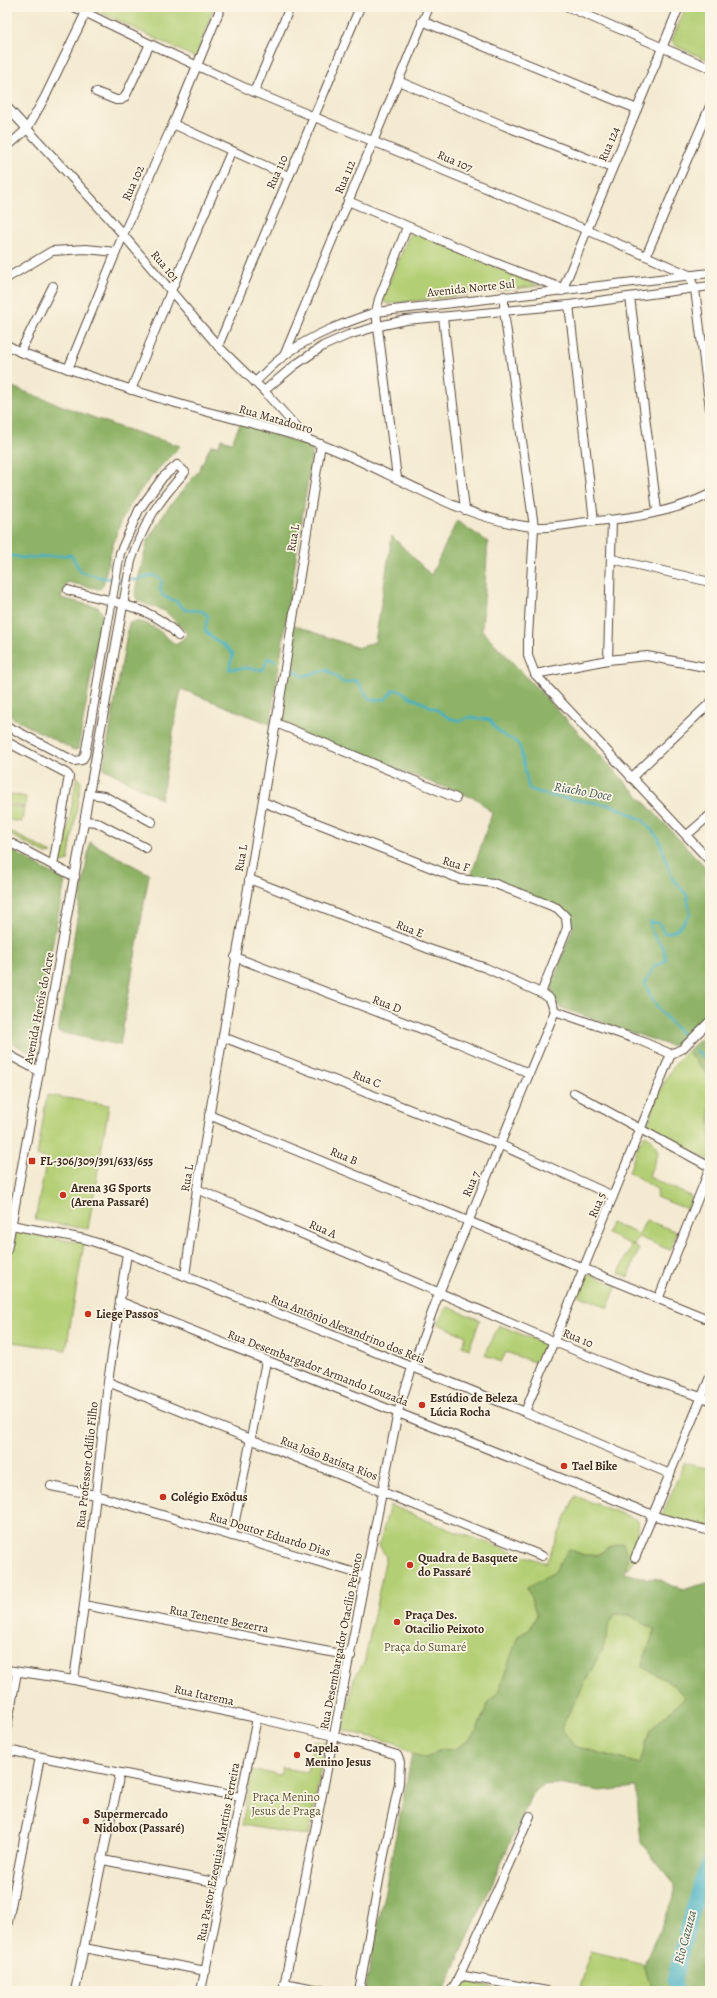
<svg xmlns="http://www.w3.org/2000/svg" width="717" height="1998" font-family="Alegreya,serif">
	<rect width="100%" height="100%" fill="#fcf5e5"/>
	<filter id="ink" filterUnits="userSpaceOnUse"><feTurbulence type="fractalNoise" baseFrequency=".025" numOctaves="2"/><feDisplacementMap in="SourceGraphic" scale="8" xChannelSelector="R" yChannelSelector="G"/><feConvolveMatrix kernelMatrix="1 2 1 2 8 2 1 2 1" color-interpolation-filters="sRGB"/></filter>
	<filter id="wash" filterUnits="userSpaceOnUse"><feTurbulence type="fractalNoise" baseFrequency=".012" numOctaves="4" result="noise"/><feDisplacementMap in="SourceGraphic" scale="16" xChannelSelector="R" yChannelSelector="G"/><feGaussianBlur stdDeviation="0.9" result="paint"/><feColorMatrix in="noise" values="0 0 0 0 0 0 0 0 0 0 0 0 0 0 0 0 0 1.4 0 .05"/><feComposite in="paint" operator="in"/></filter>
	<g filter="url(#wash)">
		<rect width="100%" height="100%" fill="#f4ead1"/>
		<g fill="#b3cf75" stroke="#777c4a">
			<polygon points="90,7 214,7 196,58"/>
			<polygon points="686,7 705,7 710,15 710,61 674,45 672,40"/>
			<polygon points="413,233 417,234 539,286 387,304 384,301 383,296 409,236"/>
			<polygon points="77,776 81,783 68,861 63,863 59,858 63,854"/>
			<polygon points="10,794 26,797 25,807 8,804"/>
			<polygon points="7,806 24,808 22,822 7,820"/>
			<polygon points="7,830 50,852 52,853 46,854 7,833"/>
			<path d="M687 1051 710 1077V1161L654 1130 648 1124C656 1097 667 1070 687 1051Z"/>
			<polygon points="47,1095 109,1105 88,1229 35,1220 47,1158 37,1156"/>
			<polygon points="645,1135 653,1140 658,1152 649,1177 692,1197 687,1209 656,1197 658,1190 629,1172 639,1143"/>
			<polygon points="646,1220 677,1232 670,1250 638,1237 634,1246 607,1234 611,1223 639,1234"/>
			<polygon points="15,1232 84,1243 66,1350 7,1341 7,1281"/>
			<polygon points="631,1245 639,1249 628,1277 619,1273"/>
			<polygon points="588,1274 617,1285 608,1308 578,1295 584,1277"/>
			<polygon points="448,1307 480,1320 469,1349 462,1346 466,1336 438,1324 444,1310"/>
			<polygon points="499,1325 545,1344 536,1363 506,1352 501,1362 485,1355"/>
			<polygon points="684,1463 710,1469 710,1526 661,1518"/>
			<path d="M575 1496 638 1520 635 1558 625 1572 628 1557 609 1547C593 1559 587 1557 569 1549L553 1574 527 1587 537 1615 530 1629 518 1637 499 1691 489 1702 477 1730 468 1741 456 1749 440 1750 427 1758 412 1754 396 1743 343 1730 354 1678 364 1663 386 1557 379 1545 390 1505 448 1529 546 1563Z"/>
			<polygon points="615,1614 630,1615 655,1630 641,1666 673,1684 685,1697 650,1730 640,1764 574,1746 561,1728 607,1640 608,1626"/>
			<polygon points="313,1740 325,1742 309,1836 242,1825 252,1770 280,1775 282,1768 307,1772"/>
			<polygon points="591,1951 644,1964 648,1978 655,1991 579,1991"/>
			<polygon points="465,1982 515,1991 460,1991"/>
		</g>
		<g fill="#8eb266" stroke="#646e42" fill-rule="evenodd">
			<path d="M7 385 116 426 180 446C160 467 140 487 126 512 114 533 108 563 103 586L99 589 67 582 61 598 98 607 102 613 78 749 74 750 7 715Z"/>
			<path d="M240 424 313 447 270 724 181 689 161 799 103 768 129 623C148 617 162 634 176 645L188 634 165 611 138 601 135 596 136 587 148 540 167 509 198 472 211 445 219 446 221 439 232 442Z"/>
			<polygon points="457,521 488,542 482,630 710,872 710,1012 676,1045 671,1046 559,1007 554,998 551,986 573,927 570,914 491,882 470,879 492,813 477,799 277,726 293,625 358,648 375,642 392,536 431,575"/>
			<polygon points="90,842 149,874 120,1045 58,1032"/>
			<polygon points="7,848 65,881 31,1053 7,1040"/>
			<polygon points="710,1031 710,1077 687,1051"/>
			<path d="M623 1543 628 1557 625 1573 644 1578 659 1579 672 1586 686 1589 710 1582V1937L702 1946V1955L710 1962V1991H655L648 1978 644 1964 674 1898V1884L641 1843 636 1787 601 1791 557 1784 542 1785 531 1796 444 1991H365L412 1754 427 1758 440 1750 456 1749 468 1741 477 1730 489 1702 499 1691 518 1636 530 1629 537 1615 527 1587 553 1574 569 1549 583 1555H598L609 1547ZM615 1614 630 1615 655 1630 641 1666 673 1684 685 1697 650 1730 640 1764 574 1746 561 1728 607 1640 608 1626Z"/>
		</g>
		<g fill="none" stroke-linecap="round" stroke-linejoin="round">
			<g stroke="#45b1c2" stroke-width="2.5">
				<path d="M7 555 23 558 71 555 81 572 103 578 135 580 153 575 162 580 160 590 164 597 176 601 185 610 202 611 208 616 205 630C212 640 225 644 233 654L229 669 248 668 263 670 268 658 275 661"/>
				<path d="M293 670 304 676 327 670 344 683 356 680 370 700 386 699 393 690H400L408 696 436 709 449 718 461 721 469 717 490 720 496 729 503 735 515 741 520 747 529 789 551 796 611 805 643 820 659 839 672 878 687 895 690 914C683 924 677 933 664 933L659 923 650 922C651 941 666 941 666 960L661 964 655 965 645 983C653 1004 666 1019 682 1034"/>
				<polyline points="696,1050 710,1063"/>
			</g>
			<polyline stroke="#45b1c2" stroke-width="15" points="678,1991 674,1980 700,1883 710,1862"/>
		</g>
	</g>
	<g filter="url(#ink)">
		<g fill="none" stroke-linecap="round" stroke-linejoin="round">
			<defs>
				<g id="minor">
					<polyline points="74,7 150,44 254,92 587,230 689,275 695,289 710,409"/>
					<polyline points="568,7 710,68"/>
					<polyline points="422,21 637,109"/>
					<polyline points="398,81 505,126 612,168"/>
					<polyline points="96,92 116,100 121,100 125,97 150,44"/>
					<polyline points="254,92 290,7"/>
					<polyline points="7,107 107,216 218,346 264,391 307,439"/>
					<polyline points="173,124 288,176"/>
					<polyline points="7,147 27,129 45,97 86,12"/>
					<polyline points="348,201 488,260 542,281 563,288"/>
					<polyline points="646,256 710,106"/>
					<polyline points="7,278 52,251 86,249 116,252"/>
					<polyline points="562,291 679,7"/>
					<polyline points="504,296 504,311 534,527 528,638 528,656 535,674 710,861"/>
					<polyline points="630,297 657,511"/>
					<polyline points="569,305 594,521"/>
					<polyline points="443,317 465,510"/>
					<path d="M7 345 20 352C74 371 128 390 183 405 224 417 268 426 309 440 385 466 451 517 532 527 550 529 578 522 597 521 635 518 676 511 710 494"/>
					<polyline points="218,346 360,7"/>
					<polyline points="20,352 53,286"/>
					<polyline points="284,356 429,7"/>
					<polyline points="68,369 123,235 173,124 221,7"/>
					<path d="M255 382C265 373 274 363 285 355 313 334 344 323 376 312L710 273"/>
					<polyline points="131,390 171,291 231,152"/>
					<polyline points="264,391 295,365 323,346 348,335 379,326 406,320 569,305 710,286"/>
					<polyline points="397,478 376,312 379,299 407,227"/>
					<polyline points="612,559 710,582"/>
					<path d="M68 590C103 600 155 606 178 636"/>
					<polyline points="608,660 612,520"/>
					<polyline points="535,674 608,660 647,656 710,668"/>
					<polyline points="276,723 456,798"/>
					<path d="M7 726 74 761 82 760 85 755 120 553 139 510 163 477 177 465 185 472C159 500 143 524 131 561L7 1250"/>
					<polyline points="7,742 66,773 69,776 53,865"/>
					<polyline points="631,778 710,703"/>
					<polyline points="89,794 104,796 152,822"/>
					<polyline points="263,802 460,879 493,883 557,908 566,917 567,928 541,993"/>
					<polyline points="85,821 96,822 146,848"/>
					<polyline points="687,835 710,815"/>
					<polyline points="7,841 75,877"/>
					<polyline points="249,879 429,949 486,968 543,994 550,999 555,1011"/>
					<polyline points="235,957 458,1043 529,1073"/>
					<polyline points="555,1011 641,1041 671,1054"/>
					<polyline points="223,1037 501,1145 613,1196"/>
					<polyline points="7,1054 39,1071"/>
					<polyline points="574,1093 710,1167"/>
					<polyline points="209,1115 710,1320"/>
					<polyline points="197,1189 557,1343 632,1374 710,1400"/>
					<polyline points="11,1225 85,1239 122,1251 525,1412 670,1474"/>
					<polyline points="185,1276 197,1189 281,693 321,444"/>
					<polyline points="659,1297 710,1168"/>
					<polyline points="121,1302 658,1517 710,1531"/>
					<polyline points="108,1382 542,1556"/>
					<polyline points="525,1412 671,1054 682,1049 710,1021"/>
					<polyline points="51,1486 95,1495 366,1576"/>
					<polyline points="232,1536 266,1361"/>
					<polyline points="635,1558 710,1377"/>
					<polyline points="84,1605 351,1656"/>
					<polyline points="7,1670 74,1680 257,1718 334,1736 397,1755 400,1762 399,1783 381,1869 359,1991"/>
					<polyline points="74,1680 84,1605 108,1382 127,1253"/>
					<polyline points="7,1727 17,1672"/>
					<polyline points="7,1750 240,1797"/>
					<polyline points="103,1860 224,1884"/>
					<polyline points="7,1927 40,1757"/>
					<polyline points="84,1948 206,1971"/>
					<polyline points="458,1979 530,1816"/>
					<polyline points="284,1983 325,1991"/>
					<polyline points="75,1991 120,1773"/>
					<polyline points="201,1991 257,1718"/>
					<polyline points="283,1991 398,1412 412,1368 439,1293 555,1011"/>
					<polyline points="451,1991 458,1979 464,1976 547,1991"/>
				</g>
			</defs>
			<use href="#minor" stroke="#574739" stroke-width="10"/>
			<use href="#minor" stroke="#fff" stroke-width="8"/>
		</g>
	</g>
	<g fill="#c8321e" stroke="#fcf5e5" stroke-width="1.5">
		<rect x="28" y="1157" width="8" height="8" rx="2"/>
		<circle cx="63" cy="1195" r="4"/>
		<circle cx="88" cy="1314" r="4"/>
		<circle cx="422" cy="1405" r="4"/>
		<circle cx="564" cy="1466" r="4"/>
		<circle cx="163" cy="1497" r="4"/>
		<circle cx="410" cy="1565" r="4"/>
		<circle cx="397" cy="1622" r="4"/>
		<circle cx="297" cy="1755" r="4"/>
		<circle cx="86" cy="1821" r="4"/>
	</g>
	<g text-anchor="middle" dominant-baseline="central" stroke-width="3.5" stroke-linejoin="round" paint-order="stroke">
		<g font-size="12" fill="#3b2a1e" stroke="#fcf5e5">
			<text transform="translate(609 144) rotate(-67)">Rua 124</text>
			<text transform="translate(455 161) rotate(23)">Rua 107</text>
			<text transform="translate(277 172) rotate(-66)">Rua 110</text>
			<text transform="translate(345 177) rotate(-67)">Rua 112</text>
			<text transform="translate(133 183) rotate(-66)">Rua 102</text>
			<text transform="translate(165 266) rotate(50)">Rua 101</text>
			<text transform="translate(471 288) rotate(-6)">Avenida Norte Sul</text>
			<text transform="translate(276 419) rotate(16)">Rua Matadouro</text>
			<text transform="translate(293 538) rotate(-81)">Rua L</text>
			<text transform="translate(241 858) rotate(-80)">Rua L</text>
			<text transform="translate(456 864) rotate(17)">Rua F</text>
			<text transform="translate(410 929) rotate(21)">Rua E</text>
			<text transform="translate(387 1004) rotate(21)">Rua D</text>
			<text transform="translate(39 1008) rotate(-79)">Avenida Heróis do Acre</text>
			<text transform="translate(367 1079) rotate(21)">Rua C</text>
			<text transform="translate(344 1156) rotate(22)">Rua B</text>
			<text transform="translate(187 1178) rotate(-81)">Rua L</text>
			<text transform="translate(471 1184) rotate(-67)">Rua 7</text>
			<text transform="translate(597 1205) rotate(-67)">Rua 5</text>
			<text transform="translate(323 1229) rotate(23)">Rua A</text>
			<text transform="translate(348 1329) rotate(22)">Rua Antônio Alexandrino dos Reis</text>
			<text transform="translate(578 1338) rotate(22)">Rua 10</text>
			<text transform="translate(318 1368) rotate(21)">Rua Desembargador Armando Louzada</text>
			<text transform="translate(329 1458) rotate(21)">Rua João Batista Rios</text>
			<text transform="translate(87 1465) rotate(-84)">Rua Professor Odílio Filho</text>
			<text transform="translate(270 1534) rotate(17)">Rua Doutor Eduardo Dias</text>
			<text transform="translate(219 1619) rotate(11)">Rua Tenente Bezerra</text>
			<text transform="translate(341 1641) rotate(-79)">Rua Desembargador Otacílio Peixoto</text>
			<text transform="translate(204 1695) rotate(12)">Rua Itarema</text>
			<text transform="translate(218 1852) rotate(-79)">Rua Pastor Ezequias Martins Ferreira</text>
		</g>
		<g font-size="12" font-weight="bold" fill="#3b2a1e" stroke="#fcf5e5" text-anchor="start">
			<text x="40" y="1161">FL-306/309/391/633/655</text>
			<text x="71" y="1188">Arena 3G Sports<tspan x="71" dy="14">(Arena Passaré)</tspan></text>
			<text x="96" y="1314">Liege Passos</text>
			<text x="430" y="1398">Estúdio de Beleza<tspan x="430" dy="14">Lúcia Rocha</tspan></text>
			<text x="572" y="1466">Tael Bike</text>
			<text x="171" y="1497">Colégio Exôdus</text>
			<text x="418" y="1558">Quadra de Basquete<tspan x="418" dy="14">do Passaré</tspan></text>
			<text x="405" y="1615">Praça Des.<tspan x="405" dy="14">Otacilio Peixoto</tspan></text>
			<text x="305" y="1748">Capela<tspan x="305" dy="14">Menino Jesus</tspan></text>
			<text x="94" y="1814">Supermercado<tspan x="94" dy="14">Nidobox (Passaré)</tspan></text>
		</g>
		<g font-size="12" fill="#595334" stroke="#fcf5e5">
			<text x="425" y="1647">Praça do Sumaré</text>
			<text x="286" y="1797">Praça Menino<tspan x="286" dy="14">Jesus de Praga</tspan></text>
		</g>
		<g font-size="13" font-style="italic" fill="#3e5957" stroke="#fcf5e5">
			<text transform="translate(583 791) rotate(10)">Riacho Doce</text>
			<text transform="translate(685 1937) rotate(-75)">Rio Cazuza</text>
		</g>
	</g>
	<rect width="717" height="1998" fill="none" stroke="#fcf5e5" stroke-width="24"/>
</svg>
